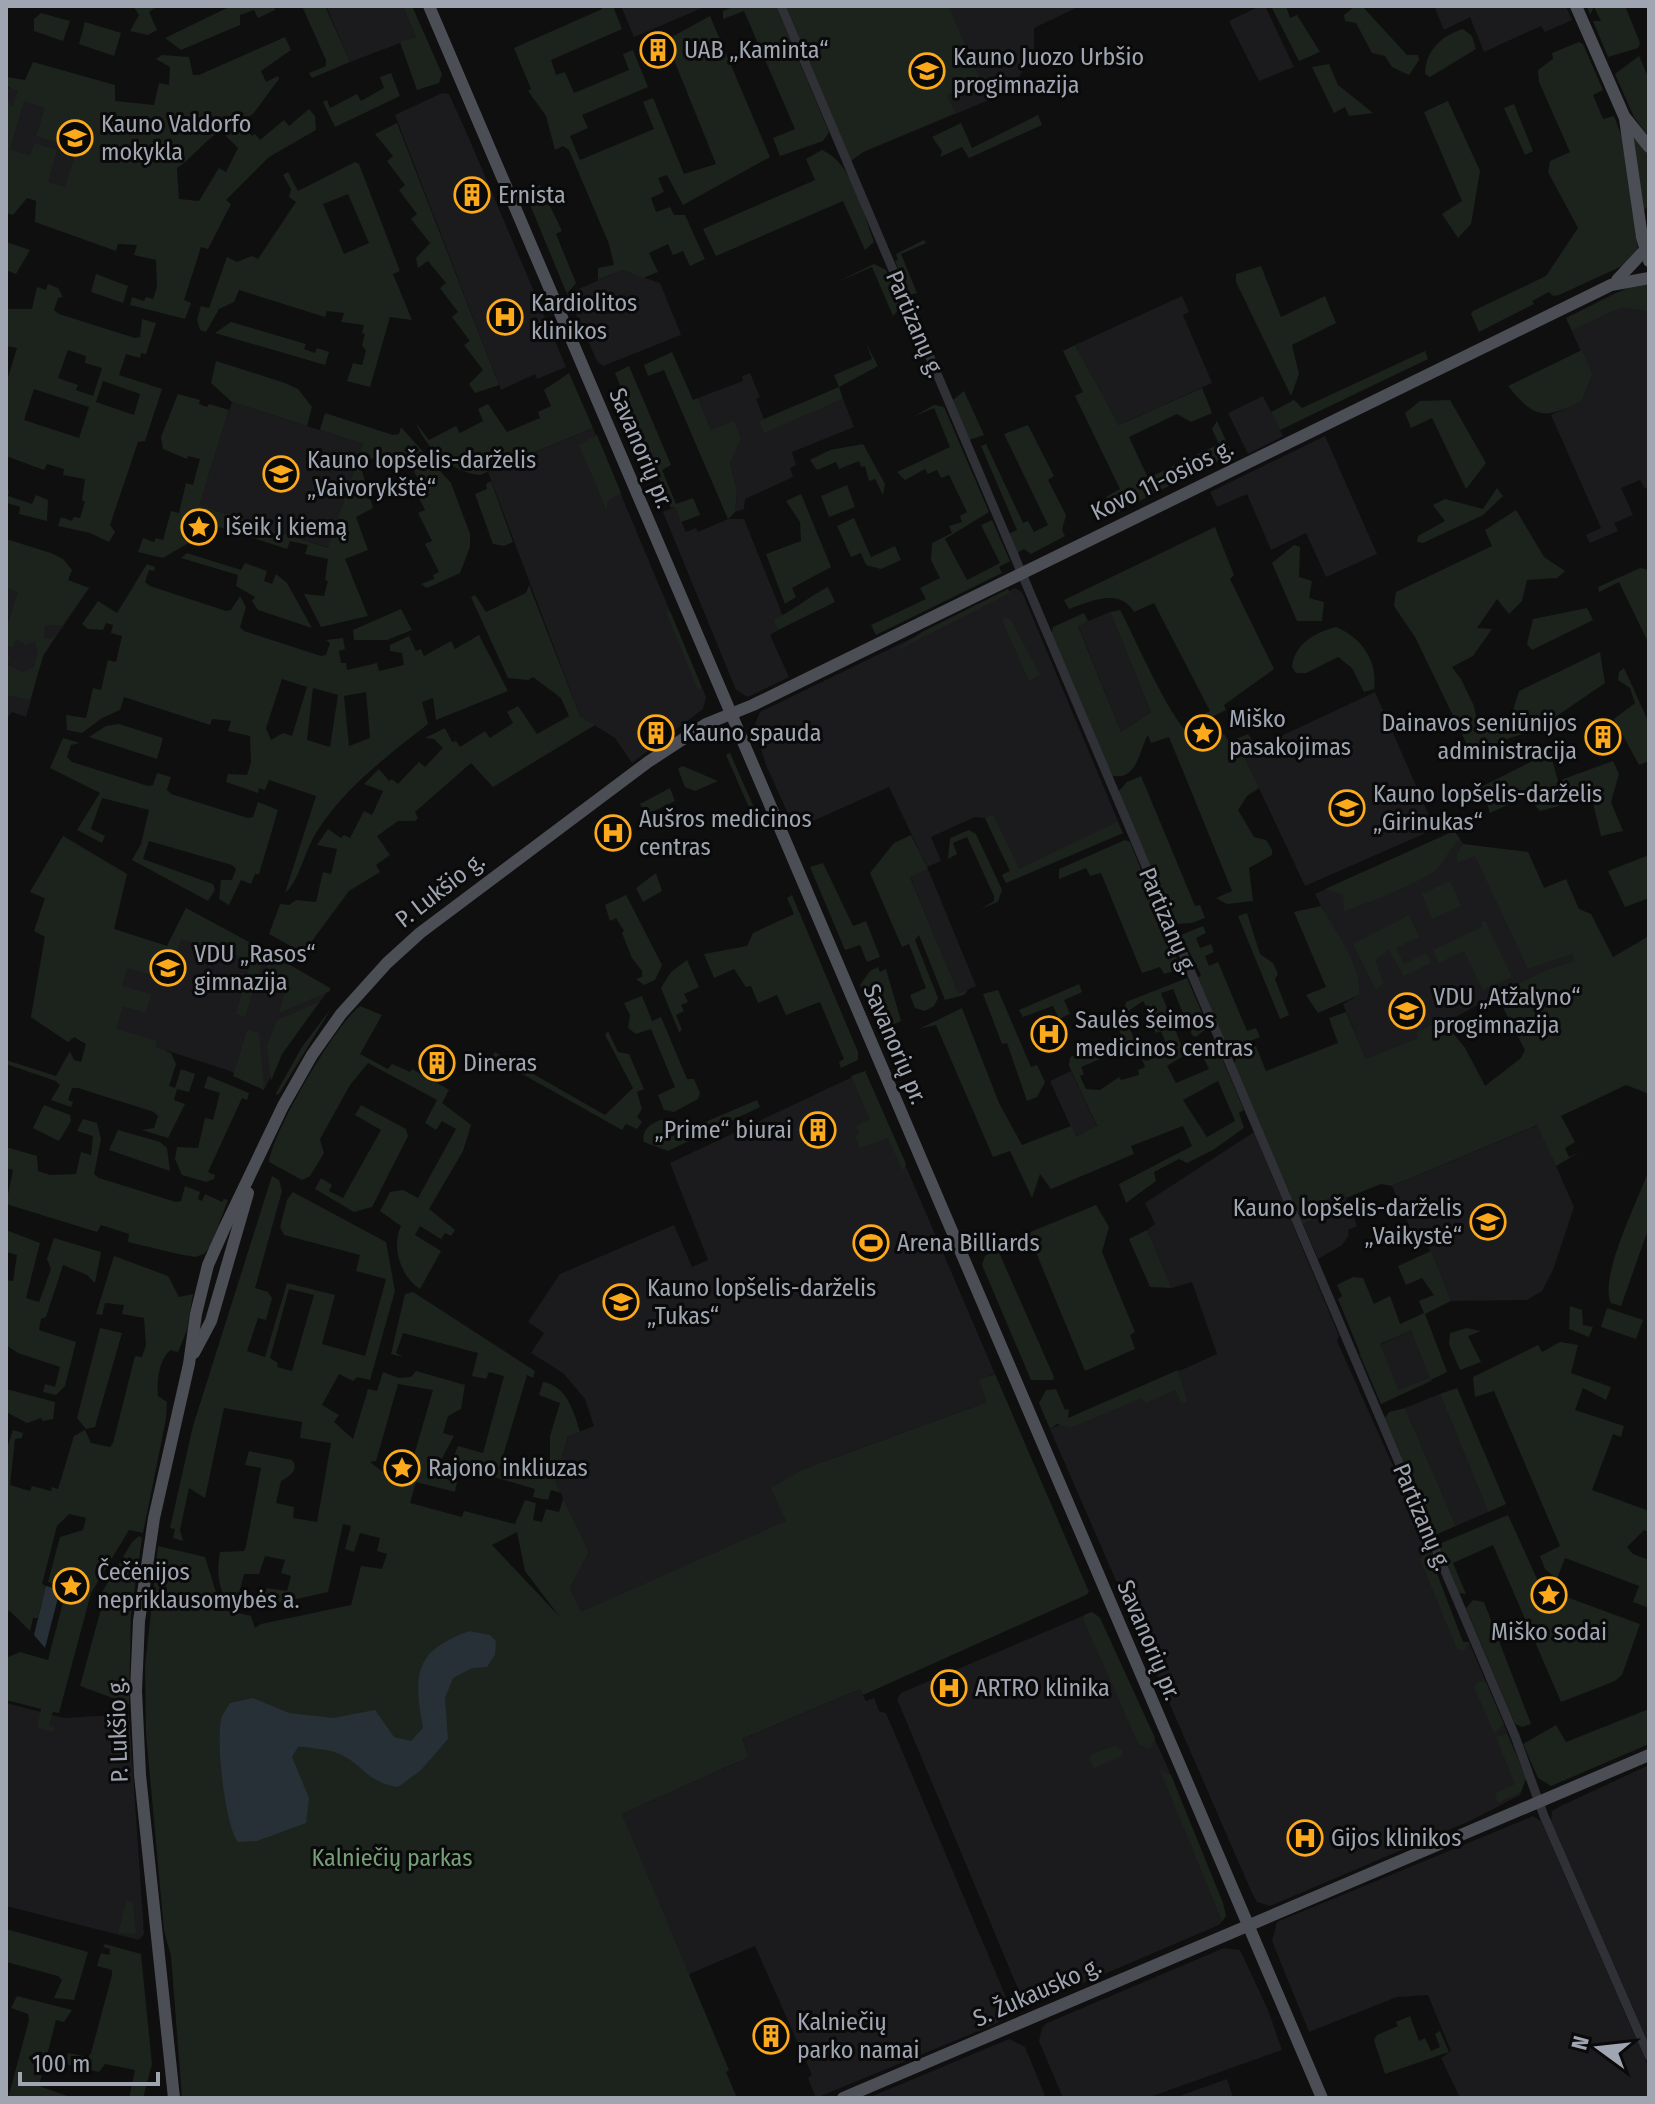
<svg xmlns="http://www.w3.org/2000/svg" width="1655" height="2104" font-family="'Fira Sans Condensed',sans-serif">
	<rect width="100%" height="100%" fill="#0f0f10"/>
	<g fill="#1b1b1d">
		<polygon points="326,6 403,6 416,37 350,62"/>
		<polygon points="621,6 707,6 634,37"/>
		<polygon points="806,6 1080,6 1034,28 1034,51 1011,91 863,152"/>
		<polygon points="1260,6 1265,6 1294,67 1259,81 1229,21"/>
		<polygon points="1434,6 1566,6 1572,20 1545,32 1541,26 1484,52 1470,17 1444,30"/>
		<polygon points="10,82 149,121 120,224 6,192 6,97"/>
		<polygon points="442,93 449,94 468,136 566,367 537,379 535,374 501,390 395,115"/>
		<polygon points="622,270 660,283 681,335 603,366 597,361 567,294"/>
		<polygon points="1649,284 1649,487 1645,489 1640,480 1621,488 1633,515 1614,523 1618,531 1590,543 1586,535 1601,528 1551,415 1582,401 1591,374 1566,318 1615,293"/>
		<polygon points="1182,296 1189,312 1183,315 1212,383 1119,425 1075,345"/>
		<polygon points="750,373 760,397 756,399 764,419 759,421 764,432 843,399 854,427 792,452 796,465 790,468 793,477 745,499 744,509 735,512 737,491 730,462 711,431 698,398 743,381 742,376"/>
		<polygon points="1263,396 1283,436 1248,454 1228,413"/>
		<polygon points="232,402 363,444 329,548 198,505"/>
		<polygon points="593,428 706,697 703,709 632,763 615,738 580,716 488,472"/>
		<polygon points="1325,436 1377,554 1326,577 1306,533 1271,550 1247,494 1217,507 1210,492"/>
		<polygon points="675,507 686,532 696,528 698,532 728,519 744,519 783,616 773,620 778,630 770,635 789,677 748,697 736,690 663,512"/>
		<polygon points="6,558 89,588 43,656 26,717 12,712 6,719"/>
		<polygon points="1015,588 1022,592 1123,833 1006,883 1002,875 1010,871 985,818 975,817 931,837 941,861 927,867 889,787 795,829 766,765 754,726 760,712"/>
		<polygon points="1110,612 1151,712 1121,732 1078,625"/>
		<polygon points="1375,692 1435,829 1305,886 1243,754"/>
		<polygon points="1454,831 1465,846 1528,852 1597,1010 1526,1051 1499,999 1492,997 1445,1023 1465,1048 1506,1125 1366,1059 1343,1004 1359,995 1356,974 1315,894"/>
		<polygon points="63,836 127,874 114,929 167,946 186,908 330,988 282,1054 264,1090 230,1071 168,1051 83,1056 86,1044 74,1037 68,1042 31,1017 51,901 30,892"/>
		<polygon points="928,869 976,986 958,994 910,876"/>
		<polygon points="865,1071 995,1374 990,1375 987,1402 801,1470 772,1488 787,1521 581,1613 570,1588 589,1552 555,1481 568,1436 594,1426 585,1399 563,1373 531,1353 544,1333 528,1322 560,1274 674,1225 692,1267 708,1260 670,1163"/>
		<polygon points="1071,1071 1097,1127 1075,1136 1050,1081"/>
		<polygon points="1538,1125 1574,1207 1553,1270 1542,1291 1527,1300 1451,1301 1425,1238 1416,1242 1392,1186"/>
		<polygon points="1254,1132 1339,1336 1337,1341 1434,1557 1430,1559 1463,1642 1469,1642 1526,1777 1520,1795 1472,1820 1270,1906 1257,1902 1252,1893 1050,1429 1217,1354 1192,1282 1172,1288 1147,1230 1155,1224 1145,1203"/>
		<polygon points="1340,1182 1357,1226 1348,1230 1349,1235 1342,1245 1318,1259 1293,1200"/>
		<polygon points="1411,1331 1432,1381 1381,1404 1359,1354"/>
		<polygon points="1440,1394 1488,1512 1456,1526 1405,1408"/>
		<polygon points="1092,1612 1100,1618 1171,1775 1226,1916 1219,1925 1039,2002 1031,2002 1021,1996 897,1699 901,1693"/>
		<polygon points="860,1689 866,1701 874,1698 879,1711 886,1713 1009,2004 1002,2020 993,2025 816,2098 808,2078 812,2075 755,1946 687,1975 622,1814 749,1757 742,1739"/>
		<polygon points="6,1703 64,1718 129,1714 144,1934 139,1940 6,1906"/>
		<polygon points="1649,1765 1649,2044 1551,1821 1552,1811 1563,1805"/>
		<polygon points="1533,1816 1541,1821 1649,2068 1649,2098 1460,2098 1441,2058 1451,2051 1428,1995 1397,1997 1309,2032 1272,1941 1277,1922"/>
		<polygon points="1224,1948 1240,1950 1268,2010 1282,2050 1147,2098 1063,2098 1039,2041 1042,2028 1047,2023"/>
		<polygon points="1009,2039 1025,2047 1046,2098 868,2098"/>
		<polygon points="1227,2079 1233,2098 1174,2098"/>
	</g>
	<g fill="#1b231c" fill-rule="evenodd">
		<polygon points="133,6 158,6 149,12 157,30 148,35 130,31 139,15"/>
		<polygon points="231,6 274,6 275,10 258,18 254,10 240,15 240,25 181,50 165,38"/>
		<polygon points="302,6 325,6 350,62 312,78 309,73 326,66 326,60"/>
		<polygon points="403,6 412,6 442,74 439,83 417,90 400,42 416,37"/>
		<polygon points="602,6 613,6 622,29 551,60 556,75 565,72 574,93 629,70 623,54 633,50 648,87 582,115 588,128 570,136 580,160 654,129 643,102 653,98 684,174 716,164 666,40 710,16 770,157 683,205 667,175 658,178 664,192 651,198 656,212 670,207 674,215 685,215 705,259 690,266 683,251 673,255 668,244 649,253 658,272 643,278 622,270 598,280 598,268 614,265 609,244 569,150 563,146 555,150 546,116 528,91 531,89 514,48 602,9"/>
		<polygon points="735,6 776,6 829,132 823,141 780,156 773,138 795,129 744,11 723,19 723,11"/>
		<polygon points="786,6 948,6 980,79 947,95 955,113 863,152 851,161"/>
		<polygon points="1271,6 1286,6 1290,18 1297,15 1320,52 1299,61"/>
		<polygon points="1355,6 1363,7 1407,55 1418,55 1419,60 1409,75 1392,67 1385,56 1372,53 1356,23 1345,21 1344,15"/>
		<polygon points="1587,6 1625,6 1640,43 1638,48 1608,57 1593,21 1601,21 1594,7 1590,15"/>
		<polygon points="41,13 70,21 63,41 34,31 34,19"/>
		<polygon points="85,22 121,33 114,56 79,44"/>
		<path d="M1463 29 1472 36 1476 49 1430 77 1425 74C1425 51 1442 35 1463 29Z"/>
		<path d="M285 37 291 50 261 71 266 82 278 76 279 79 253 114 241 121 252 136 255 134 260 140 284 120 289 126 309 109 315 116 316 130 269 157 226 200 231 204 208 249 201 247 184 300 191 303 185 319 130 305 132 297 144 301 146 297 153 299 157 287 156 260 134 255 137 245 118 244 116 251 35 222 36 201 27 198 13 215 6 213V98L12 107 18 91 6 86V77L25 80 33 62 115 85V101L154 105 159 83 169 85 170 67 156 59 162 55 189 57 193 75H199ZM24 101 45 108 36 136 60 143 63 133 80 139 65 187 48 182 57 150 34 143 30 156 10 149ZM221 131 238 148 226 172 219 168 199 201 179 199 177 168C194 157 203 141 221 131Z"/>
		<polygon points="1579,42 1583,44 1603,90 1593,95 1603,119 1614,116 1623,140 1638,250 1633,261 1559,295 1553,296 1549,292 1532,301 1534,304 1479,332 1471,314 1473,311 1546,276 1578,228 1548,172 1550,161 1570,152 1539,82 1538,70 1553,59 1552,53"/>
		<polygon points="1639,56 1649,79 1649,137 1634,117 1615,74"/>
		<polygon points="1329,64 1338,85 1373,113 1349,116 1345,107 1334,113 1312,67"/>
		<polygon points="391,73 400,96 335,127 323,102 327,100 330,108 357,94 361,101 384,88 380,77"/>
		<polygon points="1448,101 1480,171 1471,224 1458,238 1442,214 1462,201 1424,112"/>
		<polygon points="1514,104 1533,151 1525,155 1504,108"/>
		<polygon points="1038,115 1042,125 969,158 962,147 940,157 942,151 932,137 961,123 972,148"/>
		<polygon points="397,123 499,385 475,393 469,384 483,370 464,345 470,341 452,317 458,312 440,288 446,283 428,261 418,268 416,258 430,243 411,219 417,214 399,190 405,185 387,161 393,156 375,134"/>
		<polygon points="1633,136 1649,154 1649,204 1643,212"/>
		<path d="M822 150C852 162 863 213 874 242L865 250 843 201 716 256 703 229 815 180 806 159Z"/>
		<path d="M355 162 359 164 400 271 393 274 412 320 390 317 370 387 347 381 353 363 362 365 366 351 362 345 365 334 362 333 364 325 341 322 344 313 327 311 325 317 239 290 234 302 219 309 206 332 200 330 197 320 201 306 209 308 227 257 237 262 252 256 258 259 296 202 289 197 291 189 283 175 288 172 298 191ZM348 194 369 243 344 254 323 204Z"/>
		<polygon points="540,185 562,231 556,234 576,283 567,294 526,195"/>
		<polygon points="924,240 926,243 901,254 917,293 909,295 895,261 898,260 896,254"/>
		<polygon points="6,242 30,250 16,274 6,270"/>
		<polygon points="874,264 886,270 901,307 893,316 872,267 835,283"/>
		<polygon points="1261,266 1281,317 1325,296 1336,323 1292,345 1299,374 1291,396 1236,282 1236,274"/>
		<polygon points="96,274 128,286 123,303 91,292"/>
		<polygon points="1638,283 1649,284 1649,311 1622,307 1572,330 1566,318"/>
		<path d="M48 284 58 288 63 297 58 298 54 310 59 314 135 338 140 337 142 319 156 323 146 354 141 353 140 358 126 354 119 375 162 389 145 441 138 442 110 525 115 532 109 542 90 533 58 526 61 517 72 521 74 517 80 518 85 502 82 500 85 479 63 475 64 469 47 464 44 470 6 456V384L17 348 6 346V309H32L37 287 46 290ZM68 350 86 356 85 363 102 368 93 396 76 390 78 385 58 378ZM103 381 140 394 134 415 96 402ZM34 389 89 407 79 438 24 420Z"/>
		<polygon points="231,322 306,344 304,349 315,353 317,348 329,352 325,365 215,333"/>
		<polygon points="866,343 878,366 839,387 843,399 764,433 759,421 839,387 834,375 872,359"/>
		<polygon points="1075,345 1119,425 1202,388 1212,413 1191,422 1177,414 1129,437 1148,478 1219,444 1212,429 1217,421 1232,454 1114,514 1106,497 1120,489 1075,396 1083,392 1063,351"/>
		<path d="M1582 350 1592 374 1582 401C1545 419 1535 420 1508 386Z"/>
		<polygon points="1425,351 1428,359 1280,430 1271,412 1294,400 1302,408"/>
		<polygon points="672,352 693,400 698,398 711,430 734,421 741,439 730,462 737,491 735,512 728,519 664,370 648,376 644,365"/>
		<polygon points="216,361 285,383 298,389 312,407 307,426 232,402 211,383"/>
		<polygon points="629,366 671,465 662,470 676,504 693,498 700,515 681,522 675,507 671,508 615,373"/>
		<path d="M569 373 593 428 480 475C452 473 426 448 416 423L429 440 456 426 460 433 483 421 478 409 488 404 507 432 540 418 538 412 551 406 544 390Z"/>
		<polygon points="964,391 984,435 969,440 953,400"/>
		<polygon points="178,394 200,400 199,404 207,407 209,404 229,410 199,505 328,548 363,444 320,430 325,413 393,435 399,434 401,427 451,483 470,534 470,547 460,573 427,588 421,584 434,579 433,575 439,572 425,544 432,541 418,513 425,510 411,482 418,479 405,454 393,459 389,453 363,462 361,468 373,508 356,517 368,550 345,559 368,616 321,627 304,594 324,596 328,581 325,580 328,559 305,554 308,545 290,541 287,549 201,521 195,539 163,558 138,552 143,538 154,542 156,538 163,540 171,511 179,513 186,483 193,485 200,459 188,456 187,459 163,449 161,437"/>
		<polygon points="1450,400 1486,463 1466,489 1432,418 1411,428 1405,413 1420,401"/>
		<polygon points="934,405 944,407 989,512 945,539 967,580 1000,563 981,525 992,520 1010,561 999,567 1002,573 876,635 871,625 926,599 920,588 940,578 931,560 932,543 952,533 949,526 962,522 960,516 967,512 949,475 941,478 937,470 928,474 925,469 905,480 897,472 950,447 934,408 913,417"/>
		<polygon points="1028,425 1054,476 1048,480 1066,515 1062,530 1065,536 1031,554 1024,549 1017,553 1008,534 1017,530 981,446 986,444 1023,523 1028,521 1034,532 1048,525 1004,434"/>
		<polygon points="597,435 621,493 607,501 607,511 579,445"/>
		<polygon points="863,444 885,484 883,495 875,479 869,481 865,466 861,467 859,461 839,469 836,462 817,470 810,460 830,450"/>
		<polygon points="491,481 513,542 504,546 493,544 475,494 487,489 486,484"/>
		<polygon points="847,485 855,507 829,517 821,496"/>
		<polygon points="1497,488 1503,496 1483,515 1423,543 1417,542 1418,536 1445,521 1433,505 1445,499 1483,509"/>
		<polygon points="6,489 9,490 8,496 32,504 36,495 48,500 47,521 19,514 20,507 7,503 6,506"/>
		<polygon points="801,494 831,567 792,588 796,597 785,604 766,554 801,541 800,522 786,501"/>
		<polygon points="1516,510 1544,557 1565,571 1557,578 1527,580 1522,601 1509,614 1497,599 1477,628 1492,629 1473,656 1452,667 1461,679 1474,706 1477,721 1484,730 1510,720 1519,691 1600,652 1605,683 1538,729 1501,741 1473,757 1415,637 1394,606 1396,592 1492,546 1485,530"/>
		<polygon points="854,518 871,557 895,546 901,560 881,569 866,565 861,553 851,557 837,526"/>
		<path d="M1215 527 1234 575 1230 579 1274 669 1224 705 1226 710 1198 724 1195 719 1210 711 1154 603 1134 612C1119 587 1090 602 1069 609L1064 600Z"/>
		<polygon points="6,539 51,553 63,559 72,570 68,580 89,588 62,625 45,625 44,639 54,638 43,656 30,700 6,695 6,656 10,657 7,665 23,672 34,667 38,652 34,641 26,645 16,639 13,647 6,645 6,630 18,592 6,588"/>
		<polygon points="1294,545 1300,547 1299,577 1312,581 1309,598 1324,602 1322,621 1297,621 1272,563"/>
		<polygon points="187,553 241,570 245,563 267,571 264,581 272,584 276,574 287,583 312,628 258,610 252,601 255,597 236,586 238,575 181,558"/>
		<path d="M147 564 155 567 154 571 149 570 145 582 150 586 226 611 231 610 240 596 246 607 240 627 244 631 321 656 326 655 330 643 326 640 343 638 345 649 339 651 341 663H346L347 670 377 663 379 671 404 665 402 653 390 651V645L409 636 416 651 421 649 424 656 451 641 455 649 479 635 508 691 436 720 433 698 422 702 428 724C386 757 344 788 316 833 305 850 299 882 285 893L316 796 269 780 265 790 259 788 258 793 226 782 228 774 247 775 251 762 250 736 228 731 231 721 212 719 210 725 124 697 120 710 102 718 82 733 67 730 66 715 86 718 93 688 101 690 108 660 116 662 122 636 111 633 113 625 106 623 103 630 88 629 82 624 98 601 117 613ZM282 679 307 687 292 736 283 733 271 740 266 728ZM313 688 338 695 330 747 307 740ZM366 692 370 738 349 746 344 696Z"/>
		<polygon points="1640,568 1646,569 1649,575 1649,644 1619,582 1599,592 1598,587"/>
		<polygon points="529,585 580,716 595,725 493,787 471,763 415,812 418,818 415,821 398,821 377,836 390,855 376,865 380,872 349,891 303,953 269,934 280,904 289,905 296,900 316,902 323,872 331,874 337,849 317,845 328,829 341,838 344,835 350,838 364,811 372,815 383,791 364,784 379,769 389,781 392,779 398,784 419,762 425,767 443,748 434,739 425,738 445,728 452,742 456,741 460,747 485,731 490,738 513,723 507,712 518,706 537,734 569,716 561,698 533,677 528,680 508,678 471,597 475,595 486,612 526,593"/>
		<path d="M828 587 835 602 778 630 773 620C793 611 808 597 828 587Z"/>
		<polygon points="1008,589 1010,593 892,653 922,632"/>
		<polygon points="1587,608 1593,620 1532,650 1527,644 1533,619"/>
		<polygon points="401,609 412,630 387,640 354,640 353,630"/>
		<path d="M1120 610C1135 637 1172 726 1195 739 1204 744 1215 737 1224 734L1229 742 1248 734 1257 747 1243 754 1259 788 1247 796 1238 810 1254 837 1266 840 1272 850V855L1249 868 1253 901 1227 904 1216 898 1232 891 1169 737 1151 743 1148 735C1139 750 1137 783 1111 775L1051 635 1053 627 1084 613 1088 621 1078 626 1121 732 1151 712 1110 612Z"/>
		<polygon points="670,611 702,688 698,690 666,612"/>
		<polygon points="1005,617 1011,620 1040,675 1029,681 1002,620"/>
		<path d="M1336 627C1362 638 1378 661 1374 689L1364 692 1352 668 1338 657 1306 673H1296L1292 667C1294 644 1316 632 1336 627Z"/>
		<polygon points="1624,668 1649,723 1649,761 1639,765 1614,719 1635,703 1630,688 1618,680 1619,672"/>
		<polygon points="119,724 163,738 157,759 89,737 106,726"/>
		<polygon points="63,738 80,743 71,745 67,757 72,762 148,786 153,785 157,773 171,777 167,790 171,794 248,818 253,817 258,802 278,810 259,874 255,874 251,884 241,880 229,905 219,899 221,880 232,880 236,869 232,865 149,841 143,859 213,884 215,890 208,901 132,860 141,844 149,810 102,798 91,829 105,836 102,843 77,830 100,793 50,768"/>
		<polygon points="1550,752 1558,781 1613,761 1619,774 1611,802 1623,831 1601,836 1593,803 1575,802 1570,792 1555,798 1559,806 1540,811 1527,796 1490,813 1481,787"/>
		<polygon points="730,753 763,828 759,830 726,755"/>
		<polygon points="682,766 685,767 718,781 695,791 685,787 678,769"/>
		<polygon points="1141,776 1195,906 1200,905 1205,918 1192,923 1176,924 1118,792 1127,782"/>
		<polygon points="670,788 675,801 646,815 640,804"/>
		<polygon points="993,814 1019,869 1117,822 1123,833 1006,883 1002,875 1010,871 985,818"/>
		<polygon points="969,830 976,834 1002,890 998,902 981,909 994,901 994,896 967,837 953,843 957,854 948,859 950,838"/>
		<path d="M1454 831 1460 839C1448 850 1445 861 1437 869 1427 880 1361 906 1344 911L1343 894 1325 889Z"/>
		<polygon points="911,835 928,869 910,877 958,993 968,990 964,995 945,1000 919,935 915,940 938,998 934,1006 925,1011 915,1008 910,995 926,988 909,944 902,947 870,873 894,843"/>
		<polygon points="63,836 127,874 114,929 167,946 186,908 266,951 245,1017 236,1014 251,960 181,939 175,957 187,961 184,973 159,966 156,976 127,968 122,986 151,994 146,1013 123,1006 116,1029 157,1041 155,1047 171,1053 176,1064 169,1086 175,1088 181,1069 195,1074 189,1092 177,1089 174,1100 185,1104 168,1138 142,1130 154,1128 158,1116 154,1112 78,1088 72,1088 68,1100 73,1102 71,1107 51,1100 60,1085 56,1081 6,1064 6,1060 56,1076 70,1051 74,1060 81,1062 86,1044 74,1037 68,1042 31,1017 45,937 34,931 45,898 30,892"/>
		<polygon points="1125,840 1130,842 1181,969 1164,974 1160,967 1142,973 1101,873 1090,876 1086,868 1059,879 1059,869"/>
		<polygon points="1463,844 1528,852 1544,888 1566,879 1579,909 1591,914 1613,957 1649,936 1649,1094 1626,1085 1561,1116 1575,1142 1565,1148 1569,1157 1580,1152 1556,1166 1537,1125 1392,1186 1381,1184 1346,1198 1344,1193 1322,1201 1319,1216 1303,1224 1234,1064 1237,1056 1256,1046 1266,1071 1338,1043 1329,1018 1346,1012 1366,1059 1418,1038 1416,1032 1435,1024 1446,1025 1465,1048 1485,1086 1521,1058 1525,1050 1499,1000 1492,997 1547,970 1575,961 1572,954 1528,969 1475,856 1458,863 1456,856"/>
		<polygon points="1649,855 1649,898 1625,907 1608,871"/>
		<polygon points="823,863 853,926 866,921 880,957 867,962 860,945 845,950 810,867"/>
		<polygon points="656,873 662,891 643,902 636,888"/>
		<polygon points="1450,881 1461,906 1432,919 1422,894"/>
		<polygon points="626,895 662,965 655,980 644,985 636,979 642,977 642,971 632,958 622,933 624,931 616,918 610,921 605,905"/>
		<polygon points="792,895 858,1052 858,1060 841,1068 839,1062 844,1059 820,1002 786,1015 777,995 758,1003 751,986 746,987 734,969 714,978 704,954 747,946 753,933 794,914 787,898"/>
		<path d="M1321 906C1334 930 1363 967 1359 995L1318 1013 1306 995 1326 987 1294 912Z"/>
		<polygon points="1247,913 1260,954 1273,963 1278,974 1275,979 1289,1015 1280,1019 1238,916"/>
		<polygon points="1409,915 1419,937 1396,948 1404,964 1426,953 1431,963 1404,976 1389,950 1375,960 1383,983 1376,990 1353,944"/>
		<polygon points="1485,921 1512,977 1483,990 1464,951 1439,963 1433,950 1482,927 1481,923"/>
		<polygon points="1203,926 1206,933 1196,938 1200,948 1211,944 1214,952 1205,956 1209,966 1218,962 1247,1031 1256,1028 1260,1037 1228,1050 1198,978 1201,975 1181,935"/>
		<polygon points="271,954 330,988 330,991 279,1013 286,989 263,982"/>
		<polygon points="687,960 699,987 684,994 688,1002 681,1005 684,1011 676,1015 682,1030 679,1032 661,988 671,972"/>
		<polygon points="878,967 880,972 886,969 901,1021 880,1031 860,985 870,971"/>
		<path d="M1187 978 1208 1027 1196 1037 1192 1035 1173 989 1161 993 1185 1055 1167 1066 1176 1083 1209 1069 1200 1051 1217 1047 1244 1110 1239 1113 1244 1128 1213 1150 1187 1163 1179 1159 1154 1172 1156 1181 1126 1203 1119 1184 1192 1146 1183 1126 1131 1146 1134 1154 1051 1189 1040 1174 1032 1198 1010 1151 993 1157 936 1025 919 1029 962 1008 999 1103 1022 1145 1071 1126 1076 1136 1097 1126 1069 1066 1070 1057 1121 1035 1119 1029 1126 1002ZM1143 1001 1147 1008 1151 1007 1157 1025 1153 1027 1156 1033 1161 1031 1167 1046 1164 1048 1165 1053 1147 1061 1142 1059 1145 1067 1138 1070 1139 1075 1121 1080 1119 1077 1100 1090 1086 1089 1080 1076 1084 1074 1081 1067 1136 1044 1124 1014ZM1218 1081 1235 1121 1207 1137 1183 1100Z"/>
		<polygon points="1079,984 1082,992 1064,1000 1070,1014 1059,1019 1053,1006 1023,1017 1019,1010"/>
		<polygon points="998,990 1031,1067 1037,1065 1045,1082 1037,1097 1027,1101 1007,1043 1002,1044 983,994"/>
		<polygon points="642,996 652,1021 661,1017 687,1079 694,1079 700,1093 698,1099 674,1112 664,1110 658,1095 675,1087 651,1029 636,1034 628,1028 630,1015 624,1003"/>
		<polygon points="319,1002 282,1054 271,1081 267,1046 277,1020"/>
		<path d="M360 1006 382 1015 360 1054 388 1069 392 1064 410 1072 412 1069 444 1087 449 1090 442 1103 471 1125 463 1151 429 1209 455 1230 451 1236 445 1233 441 1239 420 1226 415 1235 441 1251 420 1289C401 1277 391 1247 401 1226L380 1211 390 1192 403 1190 418 1198 456 1129 442 1121 436 1130 425 1123 437 1100 368 1063 350 1085 320 1139 324 1153 310 1176 302 1180 269 1162C273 1131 335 1025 360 1006Z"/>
		<polygon points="332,1007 279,1094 275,1095 302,1047"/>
		<polygon points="247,1030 259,1033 264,1090 233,1076"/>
		<polygon points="608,1031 618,1052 629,1054 644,1089 637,1092 642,1109 637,1117 642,1122 637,1129 626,1124 622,1130 492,1057 495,1052 605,1115 633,1088 605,1035"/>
		<polygon points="865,1071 906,1164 903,1171 888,1138 860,1148 855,1136 859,1133 856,1126 870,1119 851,1076"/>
		<polygon points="208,1076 249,1093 247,1100 242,1098 208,1172 215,1175 214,1179 206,1182 182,1175 175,1159 177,1147 198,1148 205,1118 213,1120 220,1093 204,1088"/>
		<path d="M757 1100 760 1107 668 1151 644 1142C641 1129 652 1123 663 1119L670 1137Z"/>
		<polygon points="44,1105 70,1115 71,1121 59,1141 33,1128"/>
		<polygon points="361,1105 406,1129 408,1136 372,1207 354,1212 315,1189 321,1178 332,1185 329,1191 343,1198 381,1130 355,1115"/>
		<polygon points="83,1119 97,1123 101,1139 94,1174 99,1178 176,1202 181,1201 185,1186 200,1192 198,1199 202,1201 205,1194 222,1202 224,1199 228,1200 210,1247 204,1254 195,1257 178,1254 128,1242 129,1234 101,1225 97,1232 6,1204 13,1170 6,1168 6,1147 37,1156 38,1171 50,1175 76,1174 81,1152 91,1155 93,1136 77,1131"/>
		<polygon points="118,1130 160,1142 167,1148 170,1171 109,1150"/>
		<path d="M1649 1169V1227L1621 1306 1611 1303C1598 1277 1640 1197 1649 1169Z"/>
		<path d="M272 1176 279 1180 282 1191 255 1288 268 1292 272 1298 266 1320 258 1318 247 1351 265 1357 287 1283 335 1295 322 1344 365 1356 386 1279 356 1271 360 1255 284 1235 280 1227 287 1200 293 1192 386 1242 395 1291 370 1380 357 1377 353 1381 339 1374 322 1405 339 1415 334 1422 353 1439 368 1389 377 1391 383 1372 399 1378 411 1377 416 1371 465 1385 461 1409 448 1416 443 1433 454 1436 439 1464 442 1465 440 1477 457 1482 455 1492 416 1482 410 1503 462 1517 464 1511 515 1524 525 1500 536 1503 533 1520 542 1522 546 1509 559 1512 563 1499 561 1493 551 1490 548 1500 533 1497 535 1489 484 1474 482 1468 471 1464 464 1476 454 1456 458 1446 483 1453 504 1376 489 1372 486 1379 472 1376 478 1353 403 1333 396 1353 403 1357 391 1354 405 1294 413 1292 535 1371 533 1378 527 1375 499 1469 518 1476 522 1461 536 1469 538 1464 545 1466 546 1460 550 1461V1436L560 1403 539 1395 543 1382C566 1385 574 1411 580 1432L568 1436 555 1481 589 1552 570 1588 581 1612 786 1521 771 1488 801 1470 987 1402 979 1380 995 1374 1089 1592 1086 1595 863 1695 860 1689 742 1739 749 1757 622 1814 729 2070 726 2072 737 2098H182L171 1956 164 1931 146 1733 145 1667 158 1546 205 1557 220 1605 226 1610 251 1616 255 1628 261 1624 351 1605 361 1566 382 1569 387 1554 377 1551 380 1538 360 1533 354 1552 345 1549 351 1526 343 1524 328 1592 260 1607 267 1588 287 1591 291 1576 281 1573 285 1560 265 1556 259 1574H244L238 1597 245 1600V1606L228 1602C217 1586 217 1570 220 1552L244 1551 246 1546 261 1468 245 1465 249 1451 292 1460C300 1470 289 1477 281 1481L276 1503 294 1507 293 1518 317 1522 331 1443 300 1438 302 1422 224 1408 205 1498 189 1488 180 1530 183 1541 173 1538 175 1529 170 1528 193 1426ZM289 1289 314 1295 292 1371 277 1367 278 1363 270 1358ZM398 1384 433 1390 410 1469 394 1465 396 1457 390 1456 383 1472 370 1462 376 1461ZM517 1532 525 1571 559 1616 492 1545Z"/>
		<polygon points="1096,1205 1109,1227 1102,1252 1135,1332 1130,1335 1135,1349 1085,1371 1028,1233"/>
		<polygon points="6,1230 40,1243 26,1298 39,1302 51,1269 47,1259 54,1238 101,1252 95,1283 87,1275 63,1265 46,1317 41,1319 39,1330 76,1342 65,1386 56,1395 43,1392 45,1384 55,1387 60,1367 18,1353 6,1345 6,1280 13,1281 17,1255 6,1252"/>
		<polygon points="1147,1230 1172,1288 1150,1287 1129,1239"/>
		<polygon points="997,1248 1054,1377 1053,1380 1031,1380 982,1265 985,1256"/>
		<path d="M1431 1251 1451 1301 1425 1314 1447 1372 1381 1404 1338 1299 1342 1296 1337 1285 1353 1277 1363 1278 1374 1304 1390 1296 1400 1324 1424 1313 1419 1301 1434 1295 1422 1278 1406 1285 1398 1266ZM1411 1331 1430 1378 1398 1390 1380 1344Z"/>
		<path d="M114 1256 168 1276 179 1297 193 1294 187 1330 178 1352 170 1350C158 1363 157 1379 158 1396L167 1402 166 1419 143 1533 129 1530 91 1593 59 1713 53 1712 49 1725 55 1728 54 1732 37 1728 41 1709 6 1700V1658L20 1652 48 1660 67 1587 48 1582 60 1537 83 1530 86 1518 69 1514 57 1526 42 1584 46 1586 38 1618H33L30 1631 9 1610 6 1619V1451L13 1430 23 1433 22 1438 15 1439 10 1485 30 1491 32 1486 51 1491 52 1487 58 1489 74 1436 85 1430 91 1443 110 1447 113 1443 135 1356 142 1357 146 1345 144 1318 122 1314 124 1305 105 1303 102 1315 96 1314Z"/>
		<polygon points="1570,1306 1582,1310 1583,1325 1593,1327 1589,1337 1569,1329"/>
		<polygon points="1607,1308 1643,1320 1636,1339 1601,1327"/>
		<polygon points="100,1328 122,1333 95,1427 86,1429 77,1418"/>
		<polygon points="1467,1328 1481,1331 1468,1336 1481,1362 1460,1370 1449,1344 1450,1333"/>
		<polygon points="1560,1342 1578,1345 1571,1373 1611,1387 1606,1400 1583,1388 1575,1410 1624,1426 1621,1437 1613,1434 1592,1490 1649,1511 1649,1532 1644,1530 1627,1547 1633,1554 1649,1560 1649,1608 1633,1602 1639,1586 1565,1558 1557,1579 1545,1569 1540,1556 1560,1546 1494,1391 1475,1397 1473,1377 1538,1345 1542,1352"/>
		<polygon points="1178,1370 1187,1401 1182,1404 1175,1390 1146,1403 1142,1398 1070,1428 1057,1424 1050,1429 1039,1403 1046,1390 1056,1389 1065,1410 1069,1409 1068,1418"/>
		<polygon points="1457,1388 1506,1504 1488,1512 1440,1394"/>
		<polygon points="6,1389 55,1402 53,1419 43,1421 41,1418 27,1423 6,1412"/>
		<polygon points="1405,1408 1456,1526 1435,1535 1385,1418 1389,1412"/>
		<polygon points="1508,1515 1548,1603 1569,1598 1640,1624 1622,1675 1615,1681 1561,1702 1493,1545 1453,1563 1466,1594 1459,1593 1439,1544"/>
		<polygon points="139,1536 142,1538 131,1615 129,1704 80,1686 104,1598 101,1594 132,1542"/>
		<polygon points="1428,1550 1463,1642 1469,1642 1464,1651 1457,1649 1420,1559"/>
		<polygon points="1473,1600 1484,1602 1531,1724 1522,1727 1515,1724 1466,1608"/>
		<polygon points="1092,1612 1100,1618 1155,1738 1150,1749 1139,1745 1084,1621 1084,1615"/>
		<polygon points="1478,1681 1486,1682 1504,1724 1494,1733 1474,1687"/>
		<polygon points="1649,1709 1649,1744 1551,1786 1538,1778 1523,1744 1556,1725 1566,1742"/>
		<polygon points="1507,1734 1526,1779 1521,1792 1498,1803 1495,1793 1515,1784 1496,1737"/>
		<polygon points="1115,1746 1122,1750 1122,1756 1094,1768 1089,1759 1092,1754"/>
		<polygon points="1160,1770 1171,1775 1223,1903 1226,1916 1222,1921"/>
		<polygon points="127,1900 133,1903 136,1934 118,1933"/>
		<polygon points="6,1929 88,1952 74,2000 54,1998 62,1980 58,1976 6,1962"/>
		<polygon points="105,1944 141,1954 152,2064 143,2098 129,2098 135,2070 105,2064 99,2072 65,2064 68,2053 88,2057 91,2053 112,1975 112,1970 97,1966 101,1953 109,1955 110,1949 103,1947"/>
		<polygon points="17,1996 72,2010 64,2022 56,2020 39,2086 73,2098 8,2098 29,2020 28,2014 11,2008"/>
		<polygon points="1410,2016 1419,2041 1425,2038 1431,2051 1440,2047 1435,2034 1440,2031 1449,2052 1385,2074 1374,2040 1377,2035 1398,2026 1396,2022"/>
	</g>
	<g fill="#273036">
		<polygon points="46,1586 60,1590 45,1648 34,1635"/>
		<path d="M469 1631 490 1635 496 1641 495 1655 487 1667 472 1668 453 1678 445 1698 448 1739 421 1770 398 1787C358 1781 362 1753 318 1749 310 1748 306 1746 298 1747L292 1757 309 1798 306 1823 257 1841 238 1842C225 1826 216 1742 221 1720 222 1714 227 1708 230 1703L253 1698 289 1713 333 1718 375 1710 394 1737 411 1741 423 1728C414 1676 412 1652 469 1631Z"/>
	</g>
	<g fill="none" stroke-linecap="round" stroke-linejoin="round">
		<polyline stroke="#303136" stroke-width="9" points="781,6 1515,1736 1544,1816 1649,2056"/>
		<g stroke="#4c4e55" stroke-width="12">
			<polyline points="429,6 1322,2098"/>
			<polyline points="1576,6 1624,116 1649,147"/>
			<polyline points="1625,119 1642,237 1649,261"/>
			<polyline points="1617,280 1645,250"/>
			<polyline points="194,1353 211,1321 248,1193"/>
			<polyline points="174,2098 140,1775 136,1691 139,1621 154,1518 189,1364 196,1314 208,1265 224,1229 283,1106 312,1055 341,1014 387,963 420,933 648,762 706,724 753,705 1611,285 1649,278"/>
			<polyline points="843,2098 1649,1755"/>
		</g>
	</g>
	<defs>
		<symbol id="building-ring" viewBox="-11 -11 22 22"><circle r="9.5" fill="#0a0a0b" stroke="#fcaa1c" stroke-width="1.5"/><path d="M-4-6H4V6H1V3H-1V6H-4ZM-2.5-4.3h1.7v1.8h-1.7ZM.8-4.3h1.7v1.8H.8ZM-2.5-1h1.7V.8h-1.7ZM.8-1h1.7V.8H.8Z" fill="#fcaa1c"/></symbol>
		<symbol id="school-ring" viewBox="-11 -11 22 22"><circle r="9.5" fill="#0a0a0b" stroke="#fcaa1c" stroke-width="1.5"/><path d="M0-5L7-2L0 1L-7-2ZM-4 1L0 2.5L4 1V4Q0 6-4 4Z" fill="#fcaa1c"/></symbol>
		<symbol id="hospital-ring" viewBox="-11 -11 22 22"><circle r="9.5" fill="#0a0a0b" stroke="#fcaa1c" stroke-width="1.5"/><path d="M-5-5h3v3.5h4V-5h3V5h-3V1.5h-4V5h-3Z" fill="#fcaa1c"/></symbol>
		<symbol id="sight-ring" viewBox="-11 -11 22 22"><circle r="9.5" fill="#0a0a0b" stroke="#fcaa1c" stroke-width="1.5"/><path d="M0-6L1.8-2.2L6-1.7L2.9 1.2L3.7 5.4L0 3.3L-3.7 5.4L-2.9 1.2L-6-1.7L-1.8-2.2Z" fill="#fcaa1c"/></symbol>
		<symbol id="stadium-ring" viewBox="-11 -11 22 22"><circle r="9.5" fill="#0a0a0b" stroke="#fcaa1c" stroke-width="1.5"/><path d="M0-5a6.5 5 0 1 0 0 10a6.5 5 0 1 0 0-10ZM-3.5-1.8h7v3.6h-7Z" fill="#fcaa1c"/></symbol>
	</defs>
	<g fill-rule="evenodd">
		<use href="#building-ring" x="638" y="30" width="40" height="40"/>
		<use href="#school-ring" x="907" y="51" width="40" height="40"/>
		<use href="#school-ring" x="55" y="118" width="40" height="40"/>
		<use href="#building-ring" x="452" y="175" width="40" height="40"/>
		<use href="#hospital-ring" x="485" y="297" width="40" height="40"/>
		<use href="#school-ring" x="261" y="454" width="40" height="40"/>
		<use href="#sight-ring" x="179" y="507" width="40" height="40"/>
		<use href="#building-ring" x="636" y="713" width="40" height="40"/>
		<use href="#sight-ring" x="1183" y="713" width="40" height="40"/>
		<use href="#building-ring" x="1583" y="717" width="40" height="40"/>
		<use href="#school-ring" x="1327" y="788" width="40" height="40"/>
		<use href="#hospital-ring" x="593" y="813" width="40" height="40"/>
		<use href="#school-ring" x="148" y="948" width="40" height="40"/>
		<use href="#school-ring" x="1387" y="991" width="40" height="40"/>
		<use href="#hospital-ring" x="1029" y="1014" width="40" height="40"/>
		<use href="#building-ring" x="417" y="1043" width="40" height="40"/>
		<use href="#building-ring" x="798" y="1110" width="40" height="40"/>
		<use href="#school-ring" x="1468" y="1202" width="40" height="40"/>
		<use href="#stadium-ring" x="851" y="1223" width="40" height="40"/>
		<use href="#school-ring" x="601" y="1282" width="40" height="40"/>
		<use href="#sight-ring" x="382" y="1448" width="40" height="40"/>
		<use href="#sight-ring" x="51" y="1566" width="40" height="40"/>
		<use href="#sight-ring" x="1529" y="1575" width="40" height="40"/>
		<use href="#hospital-ring" x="929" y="1668" width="40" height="40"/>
		<use href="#hospital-ring" x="1285" y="1818" width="40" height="40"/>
		<use href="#building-ring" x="751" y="2016" width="40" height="40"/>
	</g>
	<g text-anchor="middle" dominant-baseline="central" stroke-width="6" stroke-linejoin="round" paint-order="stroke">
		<g font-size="24" fill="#9fa6b2" stroke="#0a0a0b" text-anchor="start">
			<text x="684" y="50">UAB „Kaminta“</text>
			<text x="953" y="57">Kauno Juozo Urbšio<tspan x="953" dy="28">progimnazija</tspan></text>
			<text x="101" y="124">Kauno Valdorfo<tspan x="101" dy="28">mokykla</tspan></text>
			<text x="498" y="195">Ernista</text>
			<text x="531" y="303">Kardiolitos<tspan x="531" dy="28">klinikos</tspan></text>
			<text x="307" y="460">Kauno lopšelis-darželis<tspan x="307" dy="28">„Vaivorykštė“</tspan></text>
			<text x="225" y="527">Išeik į kiemą</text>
			<text x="1229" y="719">Miško<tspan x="1229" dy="28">pasakojimas</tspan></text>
			<text x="1577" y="723" text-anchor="end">Dainavos seniūnijos<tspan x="1577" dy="28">administracija</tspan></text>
			<text x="682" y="733">Kauno spauda</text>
			<text x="1373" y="794">Kauno lopšelis-darželis<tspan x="1373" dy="28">„Girinukas“</tspan></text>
			<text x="639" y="819">Aušros medicinos<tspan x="639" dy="28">centras</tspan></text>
			<text x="194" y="954">VDU „Rasos“<tspan x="194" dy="28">gimnazija</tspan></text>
			<text x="1433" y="997">VDU „Atžalyno“<tspan x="1433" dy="28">progimnazija</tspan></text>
			<text x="1075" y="1020">Saulės šeimos<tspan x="1075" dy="28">medicinos centras</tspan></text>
			<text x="463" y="1063">Dineras</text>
			<text x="792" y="1130" text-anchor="end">„Prime“ biurai</text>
			<text x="1462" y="1208" text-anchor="end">Kauno lopšelis-darželis<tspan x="1462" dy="28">„Vaikystė“</tspan></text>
			<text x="897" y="1243">Arena Billiards</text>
			<text x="647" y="1288">Kauno lopšelis-darželis<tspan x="647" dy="28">„Tukas“</tspan></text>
			<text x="428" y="1468">Rajono inkliuzas</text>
			<text x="97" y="1572">Čečėnijos<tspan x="97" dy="28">nepriklausomybės a.</tspan></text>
			<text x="1549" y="1632" text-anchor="middle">Miško sodai</text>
			<text x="975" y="1688">ARTRO klinika</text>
			<text x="1331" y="1838">Gijos klinikos</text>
			<text x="797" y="2022">Kalniečių<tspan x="797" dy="28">parko namai</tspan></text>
		</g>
		<g font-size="24" fill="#9fa6b2" stroke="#0a0a0b">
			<text transform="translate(915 324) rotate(67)">Partizanų g.</text>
			<text transform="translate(641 448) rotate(67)">Savanorių pr.</text>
			<text transform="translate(1162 480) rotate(-26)">Kovo 11-osios g.</text>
			<text transform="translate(440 890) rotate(-38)">P. Lukšio g.</text>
			<text transform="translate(1168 921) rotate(67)">Partizanų g.</text>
			<text transform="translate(895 1044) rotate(67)">Savanorių pr.</text>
			<text transform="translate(1422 1517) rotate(67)">Partizanų g.</text>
			<text transform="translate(1149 1640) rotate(67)">Savanorių pr.</text>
			<text transform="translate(118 1730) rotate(-92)">P. Lukšio g.</text>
			<text transform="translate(1037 1992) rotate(-24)">S. Žukausko g.</text>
		</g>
		<g font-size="24" fill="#759f76" stroke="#0a0a0b">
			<text x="392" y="1858">Kalniečių parkas</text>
		</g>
	</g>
	<rect width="1655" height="2104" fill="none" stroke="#9fa6b2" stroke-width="16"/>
	<g transform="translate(1599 2048) rotate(285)" stroke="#0a0a0b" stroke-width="6" paint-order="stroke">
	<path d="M0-6L14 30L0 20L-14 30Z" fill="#9fa6b2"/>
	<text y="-12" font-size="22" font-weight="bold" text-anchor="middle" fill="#9fa6b2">N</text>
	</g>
	<path d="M20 2072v12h138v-12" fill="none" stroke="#9fa6b2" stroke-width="4"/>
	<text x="32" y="2072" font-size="24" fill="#9fa6b2" stroke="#0a0a0b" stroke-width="6" paint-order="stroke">100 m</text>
</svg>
